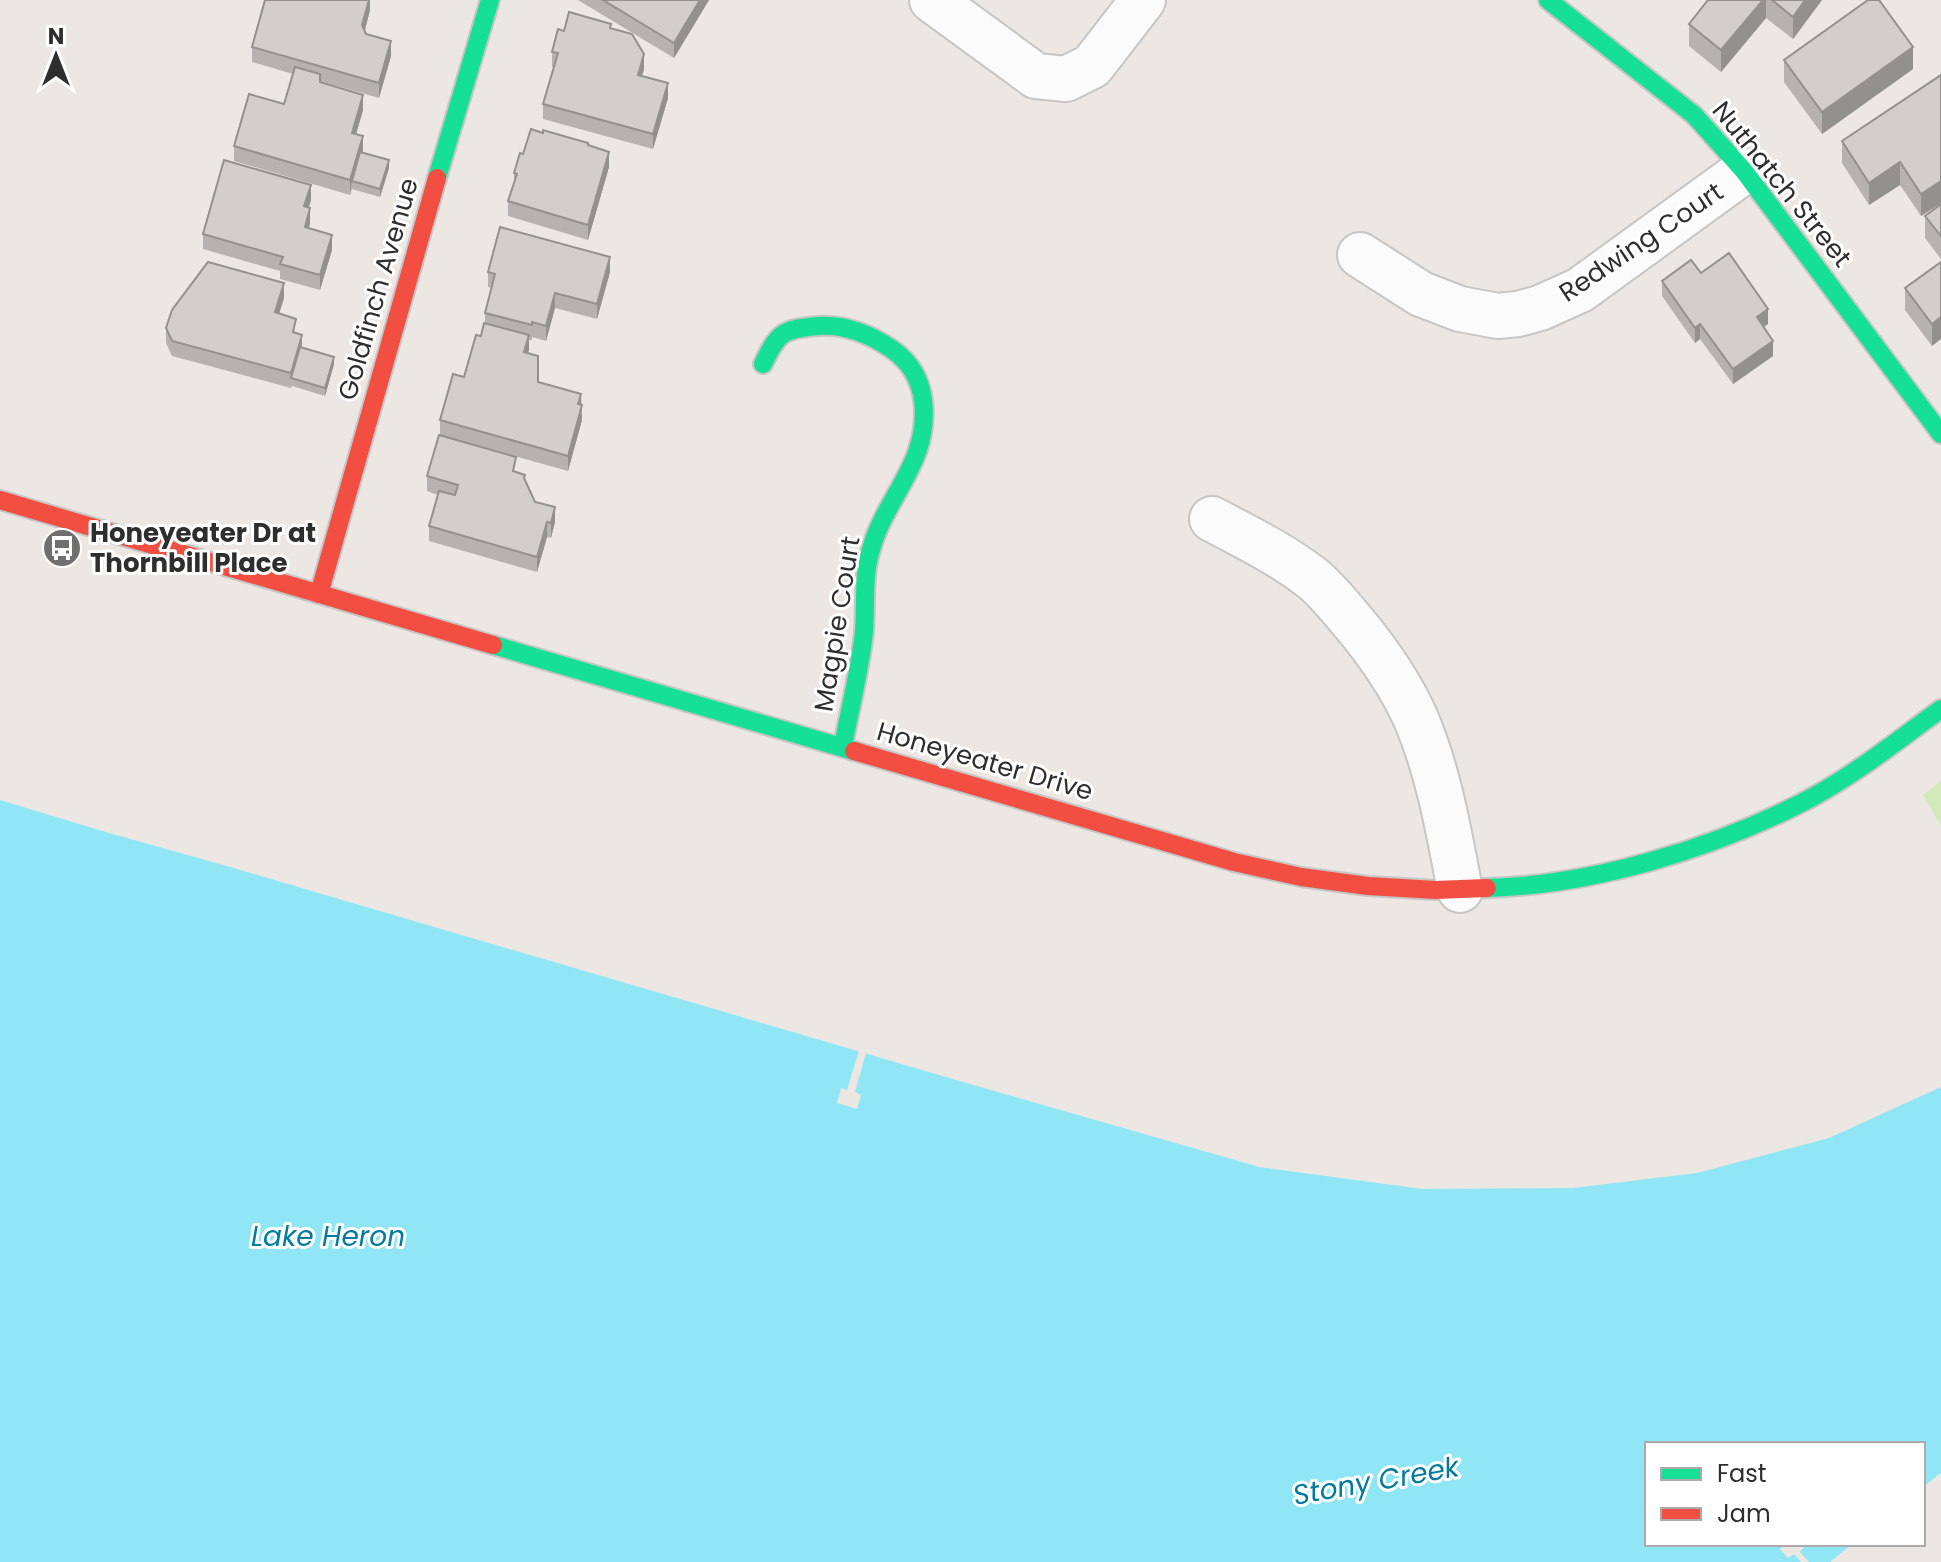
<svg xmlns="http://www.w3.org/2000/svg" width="1941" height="1562" font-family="Poppins,sans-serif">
	<rect width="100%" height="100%" fill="#ece7e3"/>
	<polygon fill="#d2eab9" points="1941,781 1941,826 1923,795"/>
	<polygon fill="#90e6f4" points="0,800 109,833 230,867 963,1082 1259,1167 1422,1189 1573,1188 1697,1173 1829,1138 1941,1087 1941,1473 1923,1487 1923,1444 1647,1444 1647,1544 1852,1544 1830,1562 0,1562"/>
	<g fill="#ece7e3">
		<polygon points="859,1051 866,1053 855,1092 861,1095 857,1109 837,1103 841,1088 847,1090"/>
		<polygon points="1786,1544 1803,1544 1805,1546 1800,1552 1809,1562 1801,1562 1794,1554 1788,1558 1780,1549"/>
	</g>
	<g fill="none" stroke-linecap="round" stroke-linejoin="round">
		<defs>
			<g id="street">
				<polyline points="932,0 1036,76 1066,79 1092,66 1143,0"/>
				<polyline points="1360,255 1421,294 1460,309 1498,316 1518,314 1540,308 1580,290 1744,171"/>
				<path d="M1212 519C1246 537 1281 554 1312 578 1327 590 1340 607 1353 622 1378 652 1400 683 1416 719 1439 773 1449 833 1460 890"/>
			</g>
			<g id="fast">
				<polyline points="1548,0 1694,115 1744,171 1941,434"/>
				<polyline points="437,178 490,0"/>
				<path d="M763 364C778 333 782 329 818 326 846 324 870 334 893 350 910 362 920 379 923 400 931 463 884 497 870 553 863 578 866 606 864 632 860 670 850 708 843 746"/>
				<polyline points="493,645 854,751"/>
				<path d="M1487 888C1594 885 1715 848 1809 799 1856 774 1898 740 1941 709"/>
			</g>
			<g id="jam">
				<polyline points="0,500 493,645"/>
				<polyline points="319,594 437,178"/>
				<polyline points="854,751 1234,862 1301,877 1368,886 1435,890 1487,888"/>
			</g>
		</defs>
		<use href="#street" stroke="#c7c6c6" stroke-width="48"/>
		<use href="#fast" stroke="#c7c6c6" stroke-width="22"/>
		<use href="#jam" stroke="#c7c6c6" stroke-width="22"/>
		<use href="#street" stroke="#fcfbfb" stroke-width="44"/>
		<use href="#fast" stroke="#16e098" stroke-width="18"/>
		<use href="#jam" stroke="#f24e42" stroke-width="18"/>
	</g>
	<g fill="#b5b2af">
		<polygon points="370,0 370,10 365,31 366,34 391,56 379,98 320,81 320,82 363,110 356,134 363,153 389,168 380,197 352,189 350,195 234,161 234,146 284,104 293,74 252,62 252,47"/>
		<polygon points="578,0 709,0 674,58"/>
		<polygon points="1708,0 1822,0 1793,39 1766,18 1721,72 1689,46 1689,24"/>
		<polygon points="611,28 644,69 642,76 668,98 653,149 543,119 543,104 554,67 552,67 552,52 564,31"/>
		<polygon points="1784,60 1913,69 1822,134 1784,82"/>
		<polygon points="1941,75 1941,203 1921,216 1900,185 1869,205 1842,163 1842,141"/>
		<polygon points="588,145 609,167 588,240 508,216 508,201 514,183 514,173 523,154"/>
		<polygon points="311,200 309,207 310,223 309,228 332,250 320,290 280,279 280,271 203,249 203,234"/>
		<polygon points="1941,204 1941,259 1925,238 1925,216"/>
		<polygon points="1941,262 1932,346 1905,310 1905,288"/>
		<polygon points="488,272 610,272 597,319 555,308 546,341 532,337 532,340 529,340 528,353 538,382 581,405 582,420 568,471 440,435 440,420 464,377 481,336 485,323 485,313 492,288 488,287"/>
		<polygon points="1701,273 1768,324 1764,327 1773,356 1733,384 1700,339 1695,343 1662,296 1662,281"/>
		<polygon points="284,298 279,314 296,333 302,348 334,364 325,396 292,386 291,388 172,356 166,343 166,328"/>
		<polygon points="516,472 525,481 535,502 555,522 551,538 547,537 537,572 429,541 429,526 438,495 427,491 427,476"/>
	</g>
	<g fill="#93918e">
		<polygon points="369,0 370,0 370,10 362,40 362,25"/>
		<polygon points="700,0 709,0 674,58 674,43"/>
		<polygon points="1763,0 1766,0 1766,18 1721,72 1721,50"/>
		<polygon points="1805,0 1822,0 1793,39 1793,17"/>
		<polygon points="391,41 391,56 379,98 379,83"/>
		<polygon points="1913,47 1913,69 1822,134 1822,112"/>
		<polygon points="644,54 644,69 638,90 638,75"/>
		<polygon points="668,83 668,98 653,149 653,134"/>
		<polygon points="363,95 363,110 352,148 352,133"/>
		<polygon points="363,136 363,151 354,182 352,181 350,195 350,180"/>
		<polygon points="609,152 609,167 588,240 588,225"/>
		<polygon points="389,160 389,168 380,197 380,189"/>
		<polygon points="1900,162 1900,185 1869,205 1869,183"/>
		<polygon points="1941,181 1941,203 1921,216 1921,194"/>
		<polygon points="311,185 311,200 304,221 304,206"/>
		<polygon points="310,208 310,223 305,242 305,227"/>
		<polygon points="332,235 332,250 320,290 320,275"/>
		<polygon points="610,257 610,272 597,319 597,304"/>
		<polygon points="284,283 284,298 275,327 275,312"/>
		<polygon points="555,293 555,308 546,341 546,326"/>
		<polygon points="1768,309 1768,324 1757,332 1757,317"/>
		<polygon points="1941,317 1941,339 1932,346 1932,324"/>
		<polygon points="1700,324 1700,339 1695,343 1695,328"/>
		<polygon points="302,335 302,350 291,378 291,373"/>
		<polygon points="529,335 529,350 524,367 524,352"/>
		<polygon points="1773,341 1773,356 1733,384 1733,369"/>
		<polygon points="334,357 334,364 325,396 325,388"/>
		<polygon points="581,394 582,420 568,471 568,456"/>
		<polygon points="555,507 555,522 551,538 551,523"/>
		<polygon points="547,522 547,537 537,572 537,557"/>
	</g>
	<g fill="#d2cfcb" stroke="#93918e" stroke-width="2">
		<polygon points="265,0 369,0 362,25 366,34 391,41 379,83 252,47"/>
		<polygon points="603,0 700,0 674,43"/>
		<polygon points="1708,0 1763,0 1721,50 1689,24"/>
		<polygon points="1772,0 1805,0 1793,17"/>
		<polygon points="1868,0 1879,0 1913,47 1822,112 1784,60"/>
		<polygon points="569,12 611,24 610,28 632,34 644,54 638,75 668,83 653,134 543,104 558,53 552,52 558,29 564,31"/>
		<polygon points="295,67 320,74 320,82 363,95 352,133 363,136 350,180 234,146 249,94 284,104"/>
		<polygon points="1941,75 1941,181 1921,194 1900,162 1869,183 1842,141"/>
		<polygon points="531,129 543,133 543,130 588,143 588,145 609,152 588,225 508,201 517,174 514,173 520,153 523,154"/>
		<polygon points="360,152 389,160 380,189 352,181"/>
		<polygon points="224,160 311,185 304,206 310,208 305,227 332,235 320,275 280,264 283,257 203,234"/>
		<polygon points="1941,204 1941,236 1925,216"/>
		<polygon points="500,227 610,257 597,304 555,293 546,326 532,322 532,325 485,313 495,274 488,272"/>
		<polygon points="1729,253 1768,309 1757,317 1773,341 1733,369 1700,324 1695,328 1662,281 1691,260 1701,273"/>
		<polygon points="208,262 284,283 275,312 296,319 293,332 302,335 291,373 172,341 166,328 172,310"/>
		<polygon points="1941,262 1941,317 1932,324 1905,288"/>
		<polygon points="484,323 529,335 524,352 538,356 538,382 581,394 578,404 582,405 568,456 440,420 453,374 464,377 476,335 481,336"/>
		<polygon points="300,347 334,357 325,388 291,378"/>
		<polygon points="439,435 516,457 513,471 525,475 524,478 535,502 555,507 551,523 547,522 537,557 429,526 439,491 455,495 458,485 427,476"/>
	</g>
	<defs>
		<symbol id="bus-disc" viewBox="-11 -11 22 22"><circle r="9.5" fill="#706f6d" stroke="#fff"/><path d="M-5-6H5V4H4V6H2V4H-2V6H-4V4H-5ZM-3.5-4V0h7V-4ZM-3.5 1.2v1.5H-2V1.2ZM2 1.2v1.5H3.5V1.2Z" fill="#fff"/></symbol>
	</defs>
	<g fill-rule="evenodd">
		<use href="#bus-disc" x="40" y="526" width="44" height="44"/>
	</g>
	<g text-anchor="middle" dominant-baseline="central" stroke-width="6" stroke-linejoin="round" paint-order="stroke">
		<g font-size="26" fill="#2e2e2e" stroke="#fff">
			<text transform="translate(1782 184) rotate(51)">Nuthatch Street</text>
			<text transform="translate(1641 242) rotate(-34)">Redwing Court</text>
			<text transform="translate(378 289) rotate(-74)">Goldfinch Avenue</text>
			<text transform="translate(837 624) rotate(-81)">Magpie Court</text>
			<text transform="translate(985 761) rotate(16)">Honeyeater Drive</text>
		</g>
		<g font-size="26" font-weight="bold" fill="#2e2e2e" stroke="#fff" text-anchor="start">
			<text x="90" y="533">Honeyeater Dr at<tspan x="90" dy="30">Thornbill Place</tspan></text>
		</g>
		<g font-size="28" font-style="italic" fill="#027b9f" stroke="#fff">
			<text x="328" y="1236">Lake Heron</text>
			<text transform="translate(1376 1481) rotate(-10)">Stony Creek</text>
		</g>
	</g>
	<rect x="1645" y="1442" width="280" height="104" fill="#ffffff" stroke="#ababab" stroke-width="2"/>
	<rect x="1661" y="1468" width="40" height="12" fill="#16e098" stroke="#ababab" stroke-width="2"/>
	<text x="1717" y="1482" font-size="24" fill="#2e2e2e">Fast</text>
	<rect x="1661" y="1508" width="40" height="12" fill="#f24e42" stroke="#ababab" stroke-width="2"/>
	<text x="1717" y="1522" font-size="24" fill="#2e2e2e">Jam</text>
	<g transform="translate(56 56)" stroke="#ffffff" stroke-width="6" paint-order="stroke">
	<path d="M0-6L14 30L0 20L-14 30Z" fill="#2e2e2e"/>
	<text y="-12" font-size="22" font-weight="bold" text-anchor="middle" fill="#2e2e2e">N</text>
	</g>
</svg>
